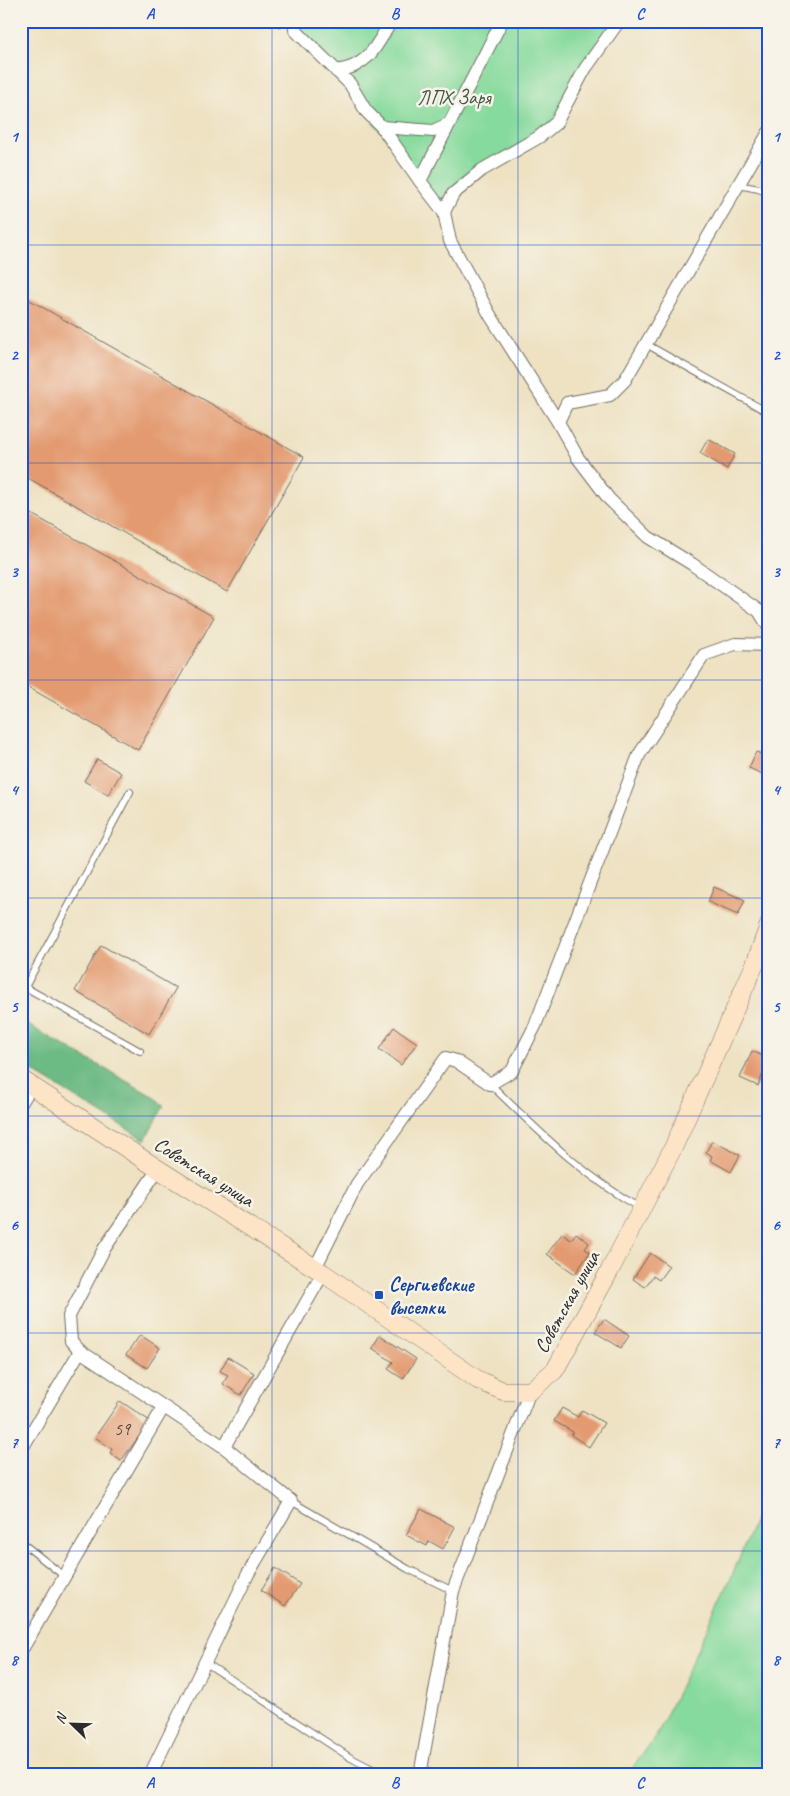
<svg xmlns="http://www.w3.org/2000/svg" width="790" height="1796" font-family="Caveat,sans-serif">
	<rect width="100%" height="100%" fill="#f7f3e8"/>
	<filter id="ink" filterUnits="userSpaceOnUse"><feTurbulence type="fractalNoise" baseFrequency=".02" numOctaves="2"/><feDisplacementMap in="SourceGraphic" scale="10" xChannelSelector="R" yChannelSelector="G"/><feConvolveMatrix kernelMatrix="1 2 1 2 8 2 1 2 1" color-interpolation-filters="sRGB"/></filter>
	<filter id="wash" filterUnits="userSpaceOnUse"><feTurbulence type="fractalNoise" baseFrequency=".0096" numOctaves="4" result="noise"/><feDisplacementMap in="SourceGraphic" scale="20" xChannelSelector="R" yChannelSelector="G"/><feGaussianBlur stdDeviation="1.12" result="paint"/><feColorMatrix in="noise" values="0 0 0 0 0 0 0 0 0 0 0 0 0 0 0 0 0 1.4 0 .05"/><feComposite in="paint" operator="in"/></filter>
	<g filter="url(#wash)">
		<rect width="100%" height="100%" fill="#eee2c3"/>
		<g fill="#86da9d" stroke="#588264">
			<polygon points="295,21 618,21 556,123 495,162 441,209"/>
			<polygon points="769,1486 769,1775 627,1775 657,1735 731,1578"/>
		</g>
		<polygon fill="#6cba84" stroke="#4c7258" points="21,1021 156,1098 164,1106 145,1140 21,1064"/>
		<g id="blocks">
			<g fill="#e39a70">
				<polygon points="21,295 304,457 227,592 21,474"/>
				<polygon points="708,439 735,454 727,469 700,453"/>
				<polygon points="21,508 214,617 138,750 21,683"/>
				<polygon points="756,752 769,757 769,777 749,768"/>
				<polygon points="97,759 121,773 108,795 84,781"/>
				<polygon points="714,887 745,900 738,915 708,902"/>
				<polygon points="101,945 176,988 149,1034 75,991"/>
				<polygon points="394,1027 417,1043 401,1065 379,1049"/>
				<polygon points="752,1051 769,1059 758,1086 740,1078"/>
				<polygon points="712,1141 740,1155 731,1172 710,1160 712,1156 706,1152"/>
				<polygon points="576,1233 589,1243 585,1249 590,1252 575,1274 547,1254 562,1234 571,1240"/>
				<polygon points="650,1253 669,1266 659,1280 653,1276 645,1287 633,1279"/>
				<polygon points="604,1319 629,1336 621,1348 595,1332"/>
				<polygon points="140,1335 160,1348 147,1368 126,1355"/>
				<polygon points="380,1335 416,1359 403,1379 388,1369 393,1362 372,1348"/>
				<polygon points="228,1357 254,1373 241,1395 223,1384 228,1375 220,1371"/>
				<polygon points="120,1401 150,1421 121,1461 110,1453 112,1449 95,1437"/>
				<polygon points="562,1408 578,1417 582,1410 604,1423 589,1447 571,1435 573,1432 554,1421"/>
				<polygon points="421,1509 455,1527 443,1549 429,1541 427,1546 406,1535"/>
				<polygon points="275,1568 300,1584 285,1606 261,1590"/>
			</g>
		</g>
	</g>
	<g filter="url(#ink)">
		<use href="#blocks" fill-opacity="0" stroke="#6f6b60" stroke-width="1"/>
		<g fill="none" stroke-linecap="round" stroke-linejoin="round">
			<defs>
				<g id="lane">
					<polyline points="738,185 759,189 769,194"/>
					<polyline points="646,344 769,413"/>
					<polyline points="23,986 140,1051"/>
					<polyline points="25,987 130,792"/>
					<path d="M490 1084C537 1129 583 1177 641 1208"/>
					<polyline points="291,1501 408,1569 453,1591"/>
					<polyline points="21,1542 64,1576"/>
					<polyline points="206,1663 351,1758 384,1775"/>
				</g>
				<g id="street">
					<polyline points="295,21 295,30 350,84 366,111 382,127 433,131 448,124"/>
					<path d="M336 71C368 67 376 47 391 21"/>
					<polyline points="382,127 420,181"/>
					<polyline points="769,132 625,380 610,395 567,403 558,422 578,458 609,499 648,537 692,564 759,611 769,627"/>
					<polyline points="444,212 420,181 502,21"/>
					<polyline points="558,422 490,315 450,241 444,212 453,194 482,170 539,137 556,123 585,69 619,21"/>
					<polyline points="21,1103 32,1085"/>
					<polyline points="315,1268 357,1184 446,1058 456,1061 490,1084 512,1071 535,1026 639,755 704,655 735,644 769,645"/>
					<polyline points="80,1351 224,1447"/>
					<polyline points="21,1450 80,1351 71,1341 69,1316 104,1249 158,1169"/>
					<polyline points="21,1651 163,1408"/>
					<polyline points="150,1775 248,1574 291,1501 224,1447 323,1273"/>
					<polyline points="420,1775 453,1591 530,1391"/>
				</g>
				<polyline id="secondary" points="21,1079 158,1169 323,1273 478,1380 503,1391 530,1391 555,1370 609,1272 674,1146 755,964 769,925"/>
			</defs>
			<use href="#lane" stroke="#6f6b60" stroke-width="8"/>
			<use href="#street" stroke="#6f6b60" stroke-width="14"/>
			<use href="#secondary" stroke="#6f6b60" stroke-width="19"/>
			<polyline stroke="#6f6b60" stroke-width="2.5" stroke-dasharray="4 4" stroke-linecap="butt" points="189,21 266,23 284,27"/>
			<use href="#lane" stroke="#fff" stroke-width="6"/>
			<use href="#street" stroke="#fff" stroke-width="12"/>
			<use href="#secondary" stroke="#fee4c6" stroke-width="18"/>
		</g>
	</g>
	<path fill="none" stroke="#1d4ed8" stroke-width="1" stroke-opacity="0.55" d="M272 21V1775M518 21V1775M21 245H769M21 463H769M21 680H769M21 898H769M21 1116H769M21 1333H769M21 1551H769"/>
	<rect fill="#1a4fb4" stroke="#f7f3e8" stroke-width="2" x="374" y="1290" width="10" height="10" rx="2.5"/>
	<g text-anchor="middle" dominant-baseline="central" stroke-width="5" stroke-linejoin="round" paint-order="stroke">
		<g font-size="18" fill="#59473c">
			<text x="122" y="1429">59</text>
		</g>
		<g font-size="20" fill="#425748" stroke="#f7f3e8">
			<text x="454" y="97">ЛПХ Заря</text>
		</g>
		<g font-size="20" fill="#2b2b2b" stroke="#f7f3e8">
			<text transform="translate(204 1172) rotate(32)">Советская улица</text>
			<text transform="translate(567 1302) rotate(-61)">Советская улица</text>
		</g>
		<g font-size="20" font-weight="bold" fill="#164399" stroke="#f7f3e8" text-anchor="start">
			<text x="389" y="1284">Сергиевские<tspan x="389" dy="23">выселки</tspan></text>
		</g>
	</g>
	<rect width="790" height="1796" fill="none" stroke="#f7f3e8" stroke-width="55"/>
	<g transform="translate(72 1724) rotate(293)" stroke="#f7f3e8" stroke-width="4" paint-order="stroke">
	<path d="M0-4L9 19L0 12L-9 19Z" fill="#2b2b2b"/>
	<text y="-8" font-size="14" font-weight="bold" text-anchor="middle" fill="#2b2b2b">N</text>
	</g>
	<rect x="28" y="28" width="734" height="1740" fill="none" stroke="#1d4ed8" stroke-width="2"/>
	<g font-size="16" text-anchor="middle" font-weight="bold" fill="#1d4ed8">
		<text x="150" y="19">A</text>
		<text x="395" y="19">B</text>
		<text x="640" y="19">C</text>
		<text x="14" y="142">1</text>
		<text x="776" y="142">1</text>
		<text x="14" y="360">2</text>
		<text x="776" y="360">2</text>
		<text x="14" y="577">3</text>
		<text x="776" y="577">3</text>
		<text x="14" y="795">4</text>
		<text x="776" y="795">4</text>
		<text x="14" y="1012">5</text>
		<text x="776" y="1012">5</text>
		<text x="14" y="1230">6</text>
		<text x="776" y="1230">6</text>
		<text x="14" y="1448">7</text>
		<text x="776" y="1448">7</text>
		<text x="14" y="1665">8</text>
		<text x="776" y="1665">8</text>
		<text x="150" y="1788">A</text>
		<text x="395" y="1788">B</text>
		<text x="640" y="1788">C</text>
	</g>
</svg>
